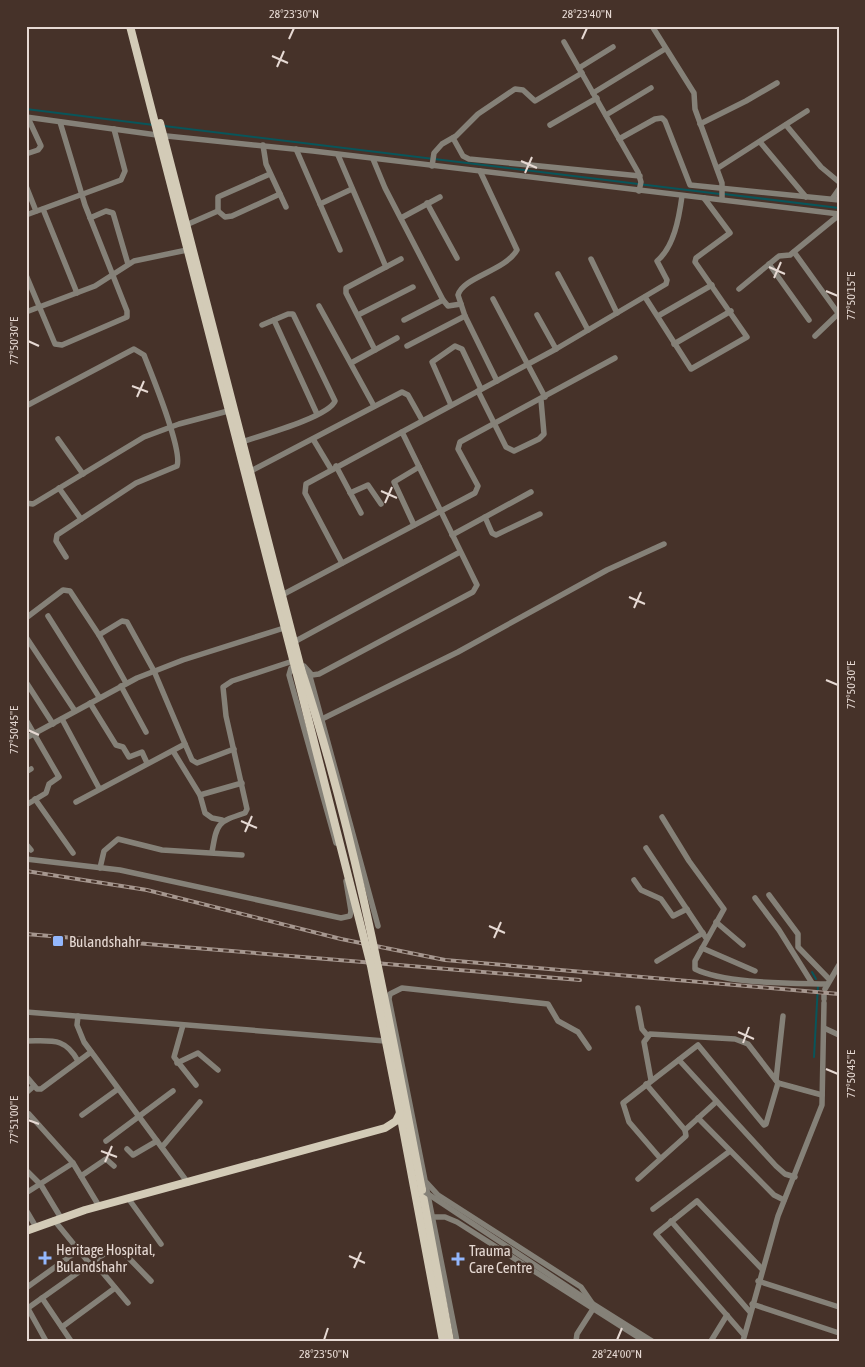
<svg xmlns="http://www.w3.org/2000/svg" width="865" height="1367" font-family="'Asap Condensed',sans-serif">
	<rect width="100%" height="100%" fill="#463229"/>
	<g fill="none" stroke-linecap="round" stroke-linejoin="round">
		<g stroke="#09555a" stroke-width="2">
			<polyline points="26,109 154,125"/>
			<polyline points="164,126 720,194"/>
			<polyline points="724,194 839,208"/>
			<polyline points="812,972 816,979"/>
			<polyline points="814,1057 818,985"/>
		</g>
		<g stroke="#858178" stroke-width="5.5">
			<polyline points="652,26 694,93 695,109 722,183 722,199"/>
			<polyline points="564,42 638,172 641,182 639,191"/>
			<polyline points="579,68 613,47"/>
			<polyline points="593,93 665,49"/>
			<polyline points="606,115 651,88"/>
			<polyline points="26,117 157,135 313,151 839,214"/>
			<polyline points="700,124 746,101 777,83"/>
			<polyline points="550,125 597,98"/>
			<polyline points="786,125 821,167 839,182"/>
			<polyline points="453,138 463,156 469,159 640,176"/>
			<polyline points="619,139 655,119 662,118 665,121 690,185 839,200"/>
			<polyline points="760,142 806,197"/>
			<polyline points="263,145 266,164 286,207"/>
			<polyline points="296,149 340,250"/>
			<polyline points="26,154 38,150 41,146 28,118"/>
			<polyline points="338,155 386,267"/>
			<polyline points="373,159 385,188 443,300 448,306 461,304"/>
			<polyline points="432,166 434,153 442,144 456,136 478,114 515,89 523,90 535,101 582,73"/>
			<polyline points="718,168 807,111"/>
			<path d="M480 171 517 250C505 271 463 277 458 295L465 316 497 381"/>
			<polyline points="26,186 36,211"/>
			<polyline points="832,199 839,189"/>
			<polyline points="427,203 457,258"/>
			<polyline points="320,204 352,189"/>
			<polyline points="43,209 77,293"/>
			<polyline points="218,211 225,217 232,216 280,194"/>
			<polyline points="26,215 121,180 125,171 114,129"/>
			<polyline points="90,218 106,211 113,213 128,264"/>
			<polyline points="401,218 440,197"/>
			<polyline points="186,225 218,211 218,197 270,174"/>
			<polyline points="794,252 838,313"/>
			<polyline points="591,259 617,313"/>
			<polyline points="769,264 809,320"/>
			<polyline points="558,274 588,330"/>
			<polyline points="26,275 55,344 62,345 127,317 127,311 85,205 60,122"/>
			<polyline points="739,289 779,256 790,255 839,215"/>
			<polyline points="645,297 691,369 747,337 695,262 696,258 730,233 704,198"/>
			<polyline points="493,299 545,397"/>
			<polyline points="319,306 374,406"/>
			<polyline points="26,312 95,286 134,261 187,250"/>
			<polyline points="358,315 413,287"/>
			<polyline points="537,315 556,349"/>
			<polyline points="658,316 712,285"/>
			<polyline points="274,320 317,414"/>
			<polyline points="404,320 443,300"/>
			<polyline points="815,336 839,313"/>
			<polyline points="674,344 731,311"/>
			<polyline points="407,346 465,316"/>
			<polyline points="375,350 346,293 346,288 401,259"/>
			<polyline points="351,363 397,338"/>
			<polyline points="26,368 26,373"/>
			<polyline points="478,391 506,447 514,451 539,439 544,434 541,400"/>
			<polyline points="451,405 432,362 455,346 462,349 481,389"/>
			<path d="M26 406 134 349 144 355C151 373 183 450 177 466L136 483 57 535 56 541 66 557"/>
			<path d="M402 432 556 349 666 284 667 280 657 261C674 247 679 218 682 196"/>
			<polyline points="58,439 83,474"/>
			<polyline points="313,439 331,469"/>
			<path d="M242 442C259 436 329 417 335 401L293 314H288L262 325"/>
			<polyline points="336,466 361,513"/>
			<polyline points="249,472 402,392 408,395 422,420"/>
			<polyline points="59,488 81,519"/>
			<polyline points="350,493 368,485 381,504"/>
			<polyline points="26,503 33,504 144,437 179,424 228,411"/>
			<polyline points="485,517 492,533 496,535 540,514"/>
			<polyline points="414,525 394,482 419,467"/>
			<polyline points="452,535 531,492"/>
			<polyline points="282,595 475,493 478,486 458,449 460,442 615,358"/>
			<polyline points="48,616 99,697"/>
			<polyline points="26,618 63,590 70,591 99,635 126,683"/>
			<polyline points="26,637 75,711"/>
			<polyline points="294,642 460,552"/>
			<polyline points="309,673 378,926"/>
			<polyline points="26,682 53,724"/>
			<polyline points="121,686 146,732"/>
			<polyline points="90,703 116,745 123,747 129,757 142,752 147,763"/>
			<polyline points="62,719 99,788"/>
			<polyline points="322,719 458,652 607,570 664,544"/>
			<polyline points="26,720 59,777 49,784 46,793 26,805"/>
			<polyline points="26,738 137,678 183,660 284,628"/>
			<polyline points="185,744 192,760 197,763 234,749"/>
			<polyline points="173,751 200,795 205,813 212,818 222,820"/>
			<polyline points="26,772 31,769"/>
			<polyline points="200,795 242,783"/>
			<polyline points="35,799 73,853"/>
			<polyline points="76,802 185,744 154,671 127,622 122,621 99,635"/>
			<path d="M662 817 689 861 724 909 695 961V969C725 984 793 983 827 984"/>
			<polyline points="336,843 289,675 291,668 304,666 312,675 319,674 473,592 477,585 402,432 306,484 305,493 342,563"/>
			<polyline points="26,844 31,850"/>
			<polyline points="646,848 706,938"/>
			<path d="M212 852C217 823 217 822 245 813L247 809 226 716 223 687 232 681 293 661"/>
			<polyline points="26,859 120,870 341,918 350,916 351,911 346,881"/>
			<polyline points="100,868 104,851 118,839 162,850 242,855"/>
			<polyline points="634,880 641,890 661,899 673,916 687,909"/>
			<polyline points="769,895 798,934 798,947 829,979"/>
			<polyline points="755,898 779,930 812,983"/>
			<polyline points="716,922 743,945"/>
			<polyline points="702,948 755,971"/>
			<polyline points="657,961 703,933"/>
			<polyline points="825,989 839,965"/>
			<polyline points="824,999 824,995"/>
			<polyline points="638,1008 642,1029 647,1035"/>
			<polyline points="26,1012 385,1041"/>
			<polyline points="78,1016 77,1025 84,1042 188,1183"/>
			<polyline points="183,1025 174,1057 196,1085"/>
			<polyline points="824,1028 839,1035"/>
			<path d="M26 1041C52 1041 65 1037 78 1061"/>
			<polyline points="679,1060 776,1166 785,1174 795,1177"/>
			<polyline points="177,1063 198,1053 218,1070"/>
			<polyline points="26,1076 37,1089 41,1089 91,1052"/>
			<polyline points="651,1080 644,1042 650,1034 735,1039 748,1044 778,1083 822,1095"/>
			<polyline points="776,1080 783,1016"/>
			<polyline points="646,1084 685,1130"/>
			<polyline points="26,1093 34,1086"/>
			<polyline points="29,1114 73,1163 99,1206"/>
			<polyline points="82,1115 118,1089"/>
			<polyline points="698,1118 774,1195 784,1200"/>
			<polyline points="106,1141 173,1091"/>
			<polyline points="162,1147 200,1102"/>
			<polyline points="127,1149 133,1155 157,1141"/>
			<polyline points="660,1158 629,1122 623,1103 698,1045 764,1125 766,1124 778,1083"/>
			<polyline points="26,1170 41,1185 61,1218"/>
			<polyline points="81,1176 106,1159 114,1166"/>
			<polyline points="638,1179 686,1136 685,1130 716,1102"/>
			<polyline points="427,1183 438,1195 581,1287 592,1303"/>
			<polyline points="26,1193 73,1163"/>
			<polyline points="128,1198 161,1244"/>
			<polyline points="653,1209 730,1151"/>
			<polyline points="26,1210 36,1227"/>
			<polyline points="433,1217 445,1217 457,1222 644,1341"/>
			<polyline points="54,1220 90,1264"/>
			<polyline points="671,1221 750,1312"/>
			<polyline points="93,1261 128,1303"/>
			<polyline points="758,1281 839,1307"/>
			<polyline points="26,1288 79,1250"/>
			<polyline points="42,1298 71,1341"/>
			<polyline points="590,1302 652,1341"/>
			<polyline points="752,1304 839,1333"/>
			<polyline points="26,1305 46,1341"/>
			<polyline points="28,1308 114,1247 121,1250 151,1281"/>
			<polyline points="62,1327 115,1288"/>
			<polyline points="744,1335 656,1234 697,1201 762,1269"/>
			<polyline points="457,1341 389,999 390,994 402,988 548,1004 558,1021 578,1032 589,1048"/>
			<polyline points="576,1341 577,1334 593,1309"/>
			<polyline points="711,1341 727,1315"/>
			<polyline points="743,1341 778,1216 822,1105 824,1003"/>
		</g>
		<g stroke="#d3cbb7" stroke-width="8">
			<polyline points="130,26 296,671"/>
			<polyline points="160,123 301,669"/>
			<polyline points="400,1113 443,1341"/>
			<polyline points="422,1190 450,1341"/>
			<polyline points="26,1231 85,1210 385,1128 396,1121 400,1113"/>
		</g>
		<defs>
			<g id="rail">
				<polyline points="26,871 147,890 341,939 445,960 839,994"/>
				<polyline points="26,934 580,980"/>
			</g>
		</defs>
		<use href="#rail" stroke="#a6978f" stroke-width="4"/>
		<use href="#rail" stroke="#463229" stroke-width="2" stroke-dasharray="5.5" stroke-linecap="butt"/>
		<polyline stroke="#858178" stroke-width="5.5" points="422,1190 589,1301"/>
		<g stroke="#d3cbb7" stroke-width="8">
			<path d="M301 669C357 839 388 1015 422 1190"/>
			<polyline points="296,671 371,966 400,1113"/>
		</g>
	</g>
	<path fill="none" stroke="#e6d9d3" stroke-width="2" d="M289 39 294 28M582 39 587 28M272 56 288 63M277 67 284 51M521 161 537 168M525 173 532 157M769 267 785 274M774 278 781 262M826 291 838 296M28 341 39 346M132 386 148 392M137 397 144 381M381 491 397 498M385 503 392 487M629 597 645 604M634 608 641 592M826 680 838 685M28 730 39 735M241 821 257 828M245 832 252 816M489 926 505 933M494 938 501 922M738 1032 754 1039M743 1043 749 1027M826 1069 838 1074M28 1120 39 1124M101 1151 117 1157M105 1162 112 1146M349 1256 365 1263M354 1268 361 1252M324 1340 328 1328M617 1340 622 1328"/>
	<g fill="#93b7fd" stroke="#463229" stroke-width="2">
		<rect x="52" y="935" width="12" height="12" rx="2.5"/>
		<path d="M42.5 1250.5h5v5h5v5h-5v5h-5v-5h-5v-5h5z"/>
		<path d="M455.5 1251.5h5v5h5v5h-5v5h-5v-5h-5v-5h5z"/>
	</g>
	<g text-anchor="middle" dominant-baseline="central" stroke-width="5" stroke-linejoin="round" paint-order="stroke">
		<g font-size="15" fill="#e6d9d3" stroke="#463229" text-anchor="start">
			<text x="69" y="941">Bulandshahr</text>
			<text x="56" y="1249">Heritage Hospital,<tspan x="56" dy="17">Bulandshahr</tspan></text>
			<text x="469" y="1250">Trauma<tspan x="469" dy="17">Care Centre</tspan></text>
		</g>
	</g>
	<rect width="865" height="1367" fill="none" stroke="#463229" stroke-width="55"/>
	<rect x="28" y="28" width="810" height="1312" fill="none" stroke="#e6d9d3" stroke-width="2"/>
	<g font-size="12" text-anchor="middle" fill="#e6d9d3">
		<text x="294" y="18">28°23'30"N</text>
		<text x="587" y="18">28°23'40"N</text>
		<text transform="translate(851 296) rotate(-90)" y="4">77°50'15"E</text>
		<text transform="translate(14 341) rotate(-90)" y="4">77°50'30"E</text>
		<text transform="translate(851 685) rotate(-90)" y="4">77°50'30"E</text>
		<text transform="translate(14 730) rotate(-90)" y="4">77°50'45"E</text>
		<text transform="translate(851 1074) rotate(-90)" y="4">77°50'45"E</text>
		<text transform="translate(14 1120) rotate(-90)" y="4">77°51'00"E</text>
		<text x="324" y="1358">28°23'50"N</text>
		<text x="617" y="1358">28°24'00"N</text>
	</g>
</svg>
